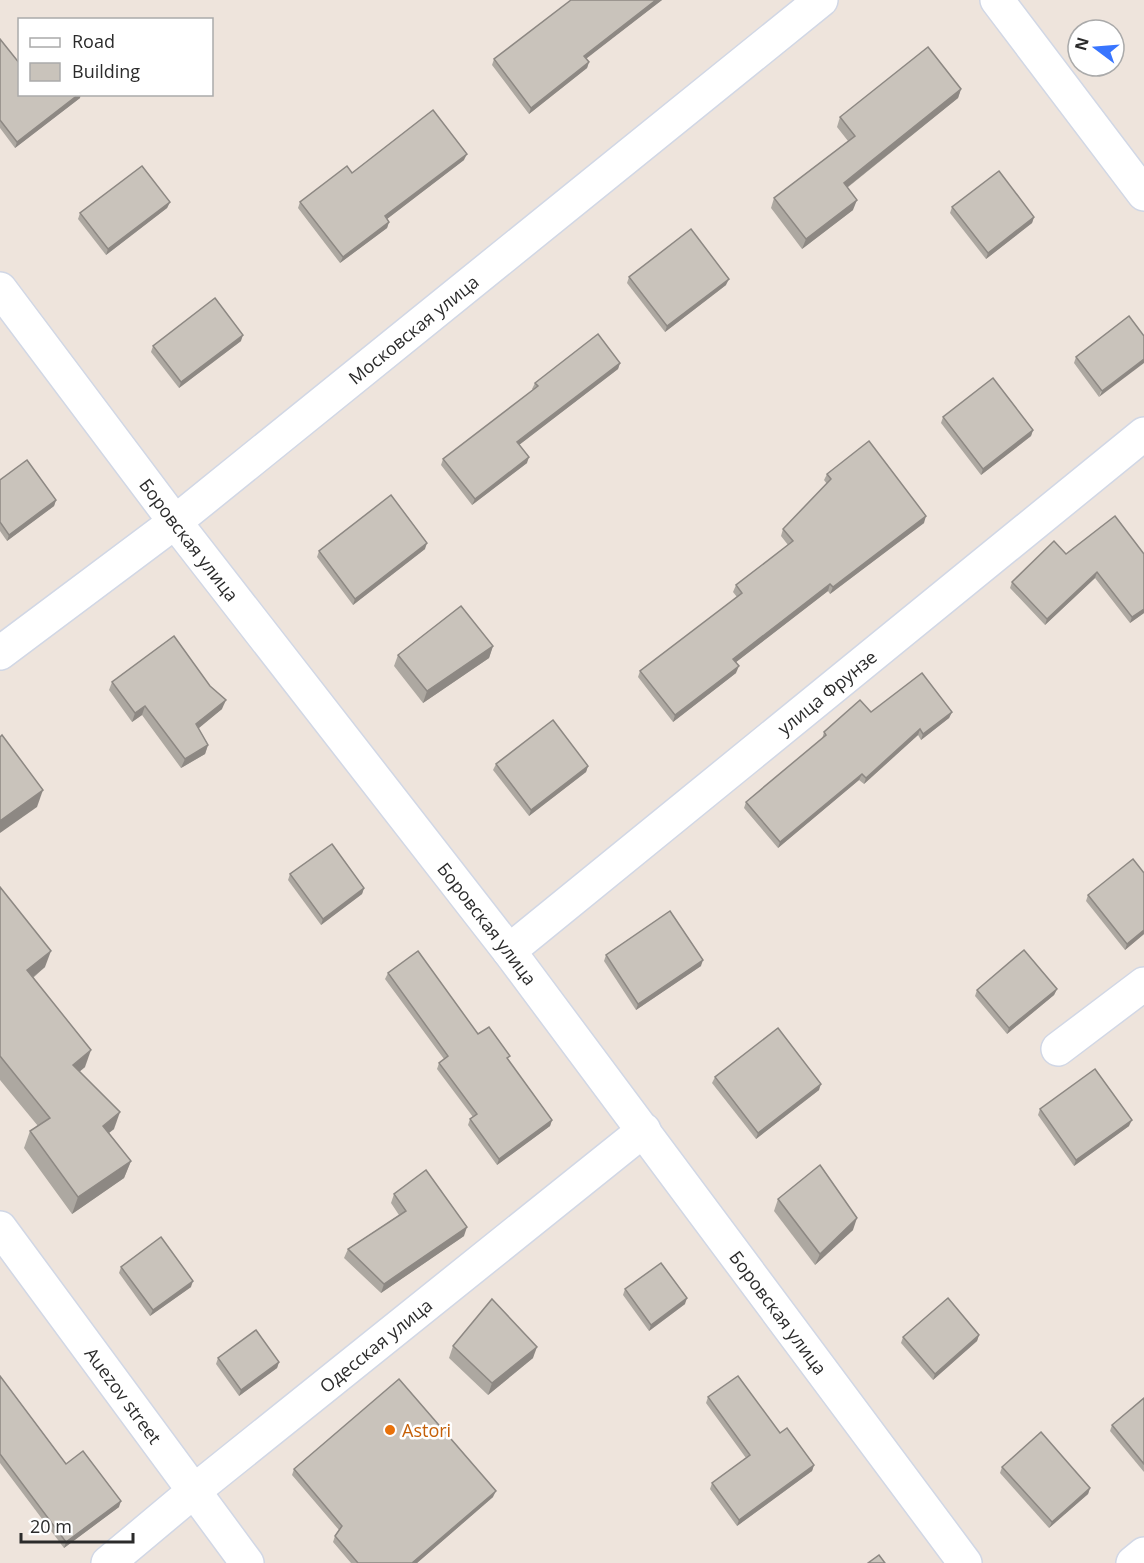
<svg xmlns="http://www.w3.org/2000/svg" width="1144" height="1563" font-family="'Open Sans',sans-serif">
	<rect width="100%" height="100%" fill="#eee4dc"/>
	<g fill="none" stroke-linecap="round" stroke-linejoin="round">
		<defs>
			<g id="street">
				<polyline points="997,0 1144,194"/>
				<path id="s1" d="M0 289 175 522 509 951 965 1563"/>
				<path id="s2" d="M0 653 175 522 821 0"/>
				<path id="s3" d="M509 951 1144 434"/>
				<polyline points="1058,1049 1144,984"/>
				<path id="s4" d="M108 1563 194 1491 644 1130"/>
				<polyline points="1133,1563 1144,1554"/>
			</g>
			<g id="secondary">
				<path id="s5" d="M0 1228 247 1563"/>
			</g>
		</defs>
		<use href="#street" stroke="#d1d7e5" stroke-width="36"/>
		<use href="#secondary" stroke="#d1d7e5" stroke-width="36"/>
		<use href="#street" stroke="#fff" stroke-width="33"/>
		<use href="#secondary" stroke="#fff" stroke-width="33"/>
	</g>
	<g fill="#ada8a1">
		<polygon points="571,0 662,0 586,58 589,62 587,68 529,114 492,65 494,59"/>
		<polygon points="0,39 20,94 80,98 15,148 0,128"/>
		<polygon points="961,89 958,98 847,188 853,210 802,249 771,208 774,198 848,141 837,127 840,117"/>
		<polygon points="464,160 387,219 389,222 387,228 340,263 298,208 300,202 352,173"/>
		<polygon points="170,202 167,208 106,255 78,219 80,213"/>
		<polygon points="952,207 1034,217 1032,223 986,259 950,213"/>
		<polygon points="629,277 726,285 665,332 627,283"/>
		<polygon points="1129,316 1099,397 1074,363 1076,357"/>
		<polygon points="241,341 179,388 151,352 153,346"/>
		<polygon points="620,363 618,369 519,445 527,463 472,505 441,465 443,459 533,390 532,389 535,383"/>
		<polygon points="943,417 1033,430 1031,436 981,475 941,423"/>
		<polygon points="827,474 924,523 830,594 828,591 736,662 736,673 673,722 638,677 640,671 737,597 733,592 736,585 788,545 781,536 783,529 827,484 824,480"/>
		<polygon points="0,480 56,500 54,506 7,541 0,531"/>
		<polygon points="425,549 353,605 317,557 319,551"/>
		<polygon points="1144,554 1144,613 1130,623 1095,578 1045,625 1010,588 1012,582"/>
		<polygon points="493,646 489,658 423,703 394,666 398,655"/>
		<polygon points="112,682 222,709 198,728 208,745 205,754 181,768 142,715 132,722 109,690"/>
		<polygon points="871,712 952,712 949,718 921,740 918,735 864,784 859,780 778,848 744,808 746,802 822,739 824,732"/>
		<polygon points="496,764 588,766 586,772 529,816 493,770"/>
		<polygon points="1144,873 1144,934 1125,950 1086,901 1088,895"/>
		<polygon points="290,874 364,888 362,894 321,925 288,880"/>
		<polygon points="0,887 45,967 33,978 85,1067 79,1072 114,1129 109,1133 131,1161 124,1178 72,1214 24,1148 30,1131 38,1126 0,1080"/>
		<polygon points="606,955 701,966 636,1010 604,961"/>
		<polygon points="388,973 478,1034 509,1061 552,1120 550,1126 497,1165 468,1125 470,1119 473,1117 437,1069 439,1063 444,1059 385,979"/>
		<polygon points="1057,989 1054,995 1007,1034 975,996 977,990"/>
		<polygon points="715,1077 819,1090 756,1139 712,1083"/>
		<polygon points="1040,1109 1129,1126 1074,1166 1038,1115"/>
		<polygon points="394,1194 464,1236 381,1293 344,1258 348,1249 399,1215 391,1203"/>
		<polygon points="778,1199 853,1230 815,1265 774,1211"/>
		<polygon points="121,1267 191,1287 150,1316 119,1273"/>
		<polygon points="625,1289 685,1304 649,1331 623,1295"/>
		<polygon points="979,1335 977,1341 933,1380 901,1343 903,1337"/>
		<polygon points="453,1346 533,1358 488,1395 449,1358"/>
		<polygon points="218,1358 279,1362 277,1368 239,1396 216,1364"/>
		<polygon points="0,1376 66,1464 119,1507 64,1548 0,1463"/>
		<polygon points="708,1397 814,1465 812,1471 737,1526 710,1489 712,1483 746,1458 706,1403"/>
		<polygon points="1144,1398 1144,1472 1110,1431 1112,1425"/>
		<polygon points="1002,1467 1090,1488 1088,1494 1049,1528 1000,1473"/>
		<polygon points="294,1469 493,1497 417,1563 351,1563 333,1542 335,1536 339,1530 292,1475"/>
	</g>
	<g fill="#8d8883">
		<polygon points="656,0 662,0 582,62 584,56"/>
		<polygon points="589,62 587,68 529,114 531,108"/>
		<polygon points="961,89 958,98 840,193 844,183"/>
		<polygon points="79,94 81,94 80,98 15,148 17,142"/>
		<polygon points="467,154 464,160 383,222 385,216"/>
		<polygon points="857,200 853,210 802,249 806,239"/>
		<polygon points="170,202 167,208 106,255 108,249"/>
		<polygon points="1034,217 1032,223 986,259 988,253"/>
		<polygon points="389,222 387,228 340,263 343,257"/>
		<polygon points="729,279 726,285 665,332 667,326"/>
		<polygon points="243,335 241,341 179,388 181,382"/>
		<polygon points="1144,359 1144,363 1099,397 1102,391"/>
		<polygon points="620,363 618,369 515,448 517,442"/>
		<polygon points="1033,430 1031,436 981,475 983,469"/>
		<polygon points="529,457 527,463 472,505 475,499"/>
		<polygon points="56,500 54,506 7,541 9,535"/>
		<polygon points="926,516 924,523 830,594 833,587"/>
		<polygon points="427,543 425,549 353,605 355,599"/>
		<polygon points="1097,572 1095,578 1045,625 1047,619"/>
		<polygon points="830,584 828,591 731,666 733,659"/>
		<polygon points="1144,609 1144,613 1130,623 1132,617"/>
		<polygon points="493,646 489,658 423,703 427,691"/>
		<polygon points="739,666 736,673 673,722 675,715"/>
		<polygon points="226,700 222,709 193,733 196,724"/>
		<polygon points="145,706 142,715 132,722 135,713"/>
		<polygon points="952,712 949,718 921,740 923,734"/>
		<polygon points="920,729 918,735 864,784 866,778"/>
		<polygon points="208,745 205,754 181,768 185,759"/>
		<polygon points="588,766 586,772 529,816 531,810"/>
		<polygon points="862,774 859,780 778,848 780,842"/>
		<polygon points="43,790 37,807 0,833 0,821"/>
		<polygon points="364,888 362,894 321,925 323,919"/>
		<polygon points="1144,930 1144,934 1125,950 1127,944"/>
		<polygon points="51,951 45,967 21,987 27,970"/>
		<polygon points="703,960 701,966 636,1010 638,1004"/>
		<polygon points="1057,989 1054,995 1007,1034 1009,1028"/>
		<polygon points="91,1050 85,1067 67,1082 73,1065"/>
		<polygon points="821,1084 819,1090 756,1139 758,1133"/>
		<polygon points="120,1112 114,1129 97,1142 103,1126"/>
		<polygon points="552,1120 550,1126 497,1165 499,1159"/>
		<polygon points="1132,1120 1129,1126 1074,1166 1076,1160"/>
		<polygon points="131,1161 124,1178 72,1214 78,1197"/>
		<polygon points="857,1218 853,1230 815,1265 820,1254"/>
		<polygon points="467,1227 464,1236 381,1293 384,1284"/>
		<polygon points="193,1281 191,1287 150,1316 153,1310"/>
		<polygon points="687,1298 685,1304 649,1331 651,1325"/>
		<polygon points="979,1335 977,1341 933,1380 935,1374"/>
		<polygon points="537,1347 533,1358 488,1395 492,1383"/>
		<polygon points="279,1362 277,1368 239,1396 241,1390"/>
		<polygon points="814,1465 812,1471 737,1526 739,1520"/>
		<polygon points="1090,1488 1088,1494 1049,1528 1052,1522"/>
		<polygon points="496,1491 493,1497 417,1563 412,1563"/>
		<polygon points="121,1501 119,1507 64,1548 66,1542"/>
	</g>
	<g fill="#c9c3bb" stroke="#8d8883" stroke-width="1.5">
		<polygon points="571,0 656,0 584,56 589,62 531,108 494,59"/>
		<polygon points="0,39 20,64 20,94 79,94 17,142 0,120"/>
		<polygon points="928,47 961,89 844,183 857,200 806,239 774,198 855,136 840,117"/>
		<polygon points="433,110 467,154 385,216 389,222 343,257 300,202 347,166 352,173"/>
		<polygon points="142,166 170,202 108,249 80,213"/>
		<polygon points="999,171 1034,217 988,253 952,207"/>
		<polygon points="691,229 729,279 667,326 629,277"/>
		<polygon points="215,298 243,335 181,382 153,346"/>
		<polygon points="1129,316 1144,336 1144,359 1102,391 1076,357"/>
		<polygon points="598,334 620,363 517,442 529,457 475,499 443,459 538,386 535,383"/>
		<polygon points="993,378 1033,430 983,469 943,417"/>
		<polygon points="869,441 926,516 833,587 830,584 733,659 739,666 675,715 640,671 742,593 736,585 793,541 783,529 831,479 827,474"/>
		<polygon points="27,460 56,500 9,535 0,522 0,480"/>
		<polygon points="391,495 427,543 355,599 319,551"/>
		<polygon points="1115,516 1144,554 1144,609 1132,617 1097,572 1047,619 1012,582 1054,541 1066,554"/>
		<polygon points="461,606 493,646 427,691 398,655"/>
		<polygon points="174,636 210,686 226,700 196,724 208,745 185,759 145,706 135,713 112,682"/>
		<polygon points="922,673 952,712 923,734 920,729 866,778 862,774 780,842 746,802 826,735 824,732 860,700 871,712"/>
		<polygon points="553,720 588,766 531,810 496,764"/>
		<polygon points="2,735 43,790 0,821 0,737"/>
		<polygon points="332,844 364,888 323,919 290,874"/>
		<polygon points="1133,859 1144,873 1144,930 1127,944 1088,895"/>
		<polygon points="0,887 51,951 27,970 91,1050 73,1065 120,1112 103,1126 131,1161 78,1197 30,1131 50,1118 0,1056"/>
		<polygon points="670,911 703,960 638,1004 606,955"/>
		<polygon points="1024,950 1057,989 1009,1028 977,990"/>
		<polygon points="418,951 478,1034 489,1027 510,1056 507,1058 552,1120 499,1159 470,1119 477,1114 439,1063 448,1056 388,973"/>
		<polygon points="778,1028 821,1084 758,1133 715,1077"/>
		<polygon points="1095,1069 1132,1120 1076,1160 1040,1109"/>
		<polygon points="820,1165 857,1218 820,1254 778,1199"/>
		<polygon points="426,1170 467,1227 384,1284 348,1249 406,1211 394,1194"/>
		<polygon points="161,1237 193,1281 153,1310 121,1267"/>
		<polygon points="661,1263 687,1298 651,1325 625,1289"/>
		<polygon points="948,1298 979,1335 935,1374 903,1337"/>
		<polygon points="492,1299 537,1347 492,1383 453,1346"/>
		<polygon points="256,1330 279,1362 241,1390 218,1358"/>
		<polygon points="0,1376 66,1464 83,1451 121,1501 66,1542 0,1454"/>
		<polygon points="738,1376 780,1433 787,1428 814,1465 739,1520 712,1483 750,1455 708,1397"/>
		<polygon points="399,1379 496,1491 412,1563 358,1563 335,1536 342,1526 294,1469"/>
		<polygon points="1144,1398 1144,1464 1112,1425"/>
		<polygon points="1041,1432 1090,1488 1052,1522 1002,1467"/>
		<polygon points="879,1555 885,1563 868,1563"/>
	</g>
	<circle fill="#e8710a" stroke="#fff" stroke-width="2" cx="390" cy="1430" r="6"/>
	<g text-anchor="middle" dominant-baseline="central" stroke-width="5" stroke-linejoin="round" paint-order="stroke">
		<g font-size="18" fill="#2b2b2b" stroke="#fff">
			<text stroke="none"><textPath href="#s2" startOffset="525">Московская улица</textPath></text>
			<text stroke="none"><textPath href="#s1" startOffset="314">Боровская улица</textPath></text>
			<text stroke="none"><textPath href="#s3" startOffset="410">улица Фрунзе</textPath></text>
			<text stroke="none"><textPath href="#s1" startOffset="800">Боровская улица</textPath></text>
			<text stroke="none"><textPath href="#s1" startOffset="1286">Боровская улица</textPath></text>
			<text stroke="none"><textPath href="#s4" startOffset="345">Одесская улица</textPath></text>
			<text stroke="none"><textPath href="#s5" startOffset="208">Auezov street</textPath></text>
		</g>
		<g font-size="18" fill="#c56008" stroke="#fff" text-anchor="start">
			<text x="402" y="1430">Astori</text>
		</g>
	</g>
	<rect x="18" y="18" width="195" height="78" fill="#ffffff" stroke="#aaaaaa" stroke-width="1.5"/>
	<rect x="30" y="38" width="30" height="9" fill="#ffffff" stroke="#aaaaaa" stroke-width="1.5"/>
	<text x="72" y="48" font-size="18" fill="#2b2b2b">Road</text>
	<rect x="30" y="63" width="30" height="18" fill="#c9c3bb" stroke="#aaaaaa" stroke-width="1.5"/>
	<text x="72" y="78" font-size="18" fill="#2b2b2b">Building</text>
	<g transform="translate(1096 48) rotate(286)"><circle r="28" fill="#ffffff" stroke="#aaaaaa" stroke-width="1.5"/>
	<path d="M0-4.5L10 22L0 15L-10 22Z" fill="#3875ff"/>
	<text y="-9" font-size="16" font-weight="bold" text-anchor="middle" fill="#2b2b2b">N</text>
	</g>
	<path d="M21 1533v9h112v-9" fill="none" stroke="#2b2b2b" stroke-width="3"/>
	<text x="30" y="1533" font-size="18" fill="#2b2b2b" stroke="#ffffff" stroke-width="4.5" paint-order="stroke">20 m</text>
</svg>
